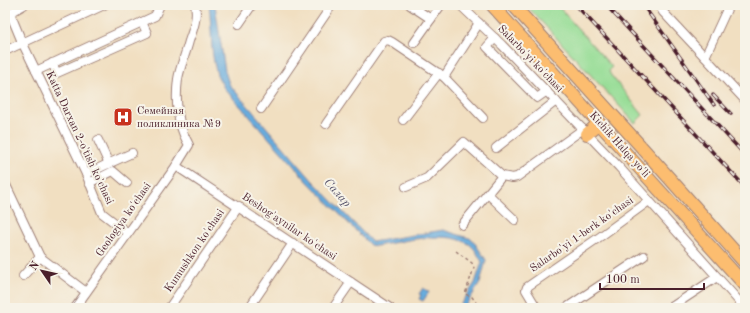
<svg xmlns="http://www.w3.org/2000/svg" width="750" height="313" font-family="'Old Standard TT',serif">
	<rect width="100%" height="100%" fill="#f7f3e8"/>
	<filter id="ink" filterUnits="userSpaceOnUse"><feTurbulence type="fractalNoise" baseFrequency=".025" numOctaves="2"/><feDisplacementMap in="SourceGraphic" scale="8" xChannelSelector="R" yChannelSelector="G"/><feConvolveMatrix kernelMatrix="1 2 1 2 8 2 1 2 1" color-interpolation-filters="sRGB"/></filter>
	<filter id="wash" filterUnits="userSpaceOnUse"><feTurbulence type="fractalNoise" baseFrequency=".012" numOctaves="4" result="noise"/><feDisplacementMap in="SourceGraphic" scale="16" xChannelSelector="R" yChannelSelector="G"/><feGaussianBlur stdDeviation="0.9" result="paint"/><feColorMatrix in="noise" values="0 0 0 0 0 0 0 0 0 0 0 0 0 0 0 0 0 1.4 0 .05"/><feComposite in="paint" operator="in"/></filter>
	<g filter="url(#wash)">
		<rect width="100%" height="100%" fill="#f1dfc1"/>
		<polygon fill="#97dd96" stroke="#707e60" points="526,5 557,5 612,67 609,70 610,74 643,115 635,123"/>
		<g fill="#68acdd" stroke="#596684">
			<path d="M209 5H215L225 71 229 84 312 180 372 242 443 230 472 239 486 260 480 283 464 308H458L475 283 482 262C478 255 474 246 467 243 444 230 401 242 376 246L370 245 309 183 224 88C222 83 217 77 216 71 210 50 212 27 209 5Z"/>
			<polygon points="423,288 429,292 423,301 419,299 421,295 419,294"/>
		</g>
	</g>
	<g filter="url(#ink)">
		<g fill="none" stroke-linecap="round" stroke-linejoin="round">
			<defs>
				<g id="minor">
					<polyline points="24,5 10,13 22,42 86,174 102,213 128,233"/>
					<polyline points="410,5 431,19"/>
					<polyline points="460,5 502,45 619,167 745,308"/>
					<polyline points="659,5 663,12 745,100"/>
					<polyline points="142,22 155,16 160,5"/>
					<polyline points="239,24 252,5"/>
					<polyline points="495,38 487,47 537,98 547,91"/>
					<polyline points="414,43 441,5"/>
					<polyline points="5,51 104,5"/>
					<polyline points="705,57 729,5"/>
					<polyline points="36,71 142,22 147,33 57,73 52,63"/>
					<polyline points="444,77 483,118"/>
					<polyline points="261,109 332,5"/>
					<polyline points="403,120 439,73"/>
					<polyline points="326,124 384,41 388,40 392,42 444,77 479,23"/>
					<polyline points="98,140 109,164"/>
					<polyline points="496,148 556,101"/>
					<polyline points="176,166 390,308"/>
					<polyline points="86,174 132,153"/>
					<polyline points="5,183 40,257 86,292"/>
					<polyline points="89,183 113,171 127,183"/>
					<polyline points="406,187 427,178 464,142 502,176"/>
					<polyline points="488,194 515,220"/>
					<polyline points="462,225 502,176 512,178 517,177 583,129"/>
					<polyline points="23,276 40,257"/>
					<path d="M75 308 176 166 189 145C178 126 175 102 178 79 180 67 186 53 189 41 193 30 198 17 195 5"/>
					<polyline points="169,308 239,206"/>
					<polyline points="249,308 293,243"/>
					<polyline points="333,308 351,282"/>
					<polyline points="480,308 482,308"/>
					<polyline points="535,308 535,305 526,290 527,287 601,236 649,201"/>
					<polyline points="566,308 644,256"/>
					<polyline points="670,308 717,277"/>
				</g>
				<g id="highway">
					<polyline points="492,5 745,285"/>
					<polyline points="513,5 646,152 745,263"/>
					<polyline points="587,134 599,123"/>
				</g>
			</defs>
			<use href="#minor" stroke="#9e7f76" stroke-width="10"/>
			<use href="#highway" stroke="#9e7f76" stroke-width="14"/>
			<polyline stroke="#9e7f76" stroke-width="1.5" stroke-dasharray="3 3" stroke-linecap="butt" points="456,251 472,263 474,268 465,294 472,297 476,302"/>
			<use href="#minor" stroke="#fff" stroke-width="8"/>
			<use href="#highway" stroke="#fcbd6f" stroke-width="12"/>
			<defs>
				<g id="rail">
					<polyline points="576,5 745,187"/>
					<polyline points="606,5 745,155"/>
					<polyline points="643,5 714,105"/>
					<polyline points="713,95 731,114"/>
				</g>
			</defs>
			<use href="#rail" stroke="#4a1f2b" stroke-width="3.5"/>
			<use href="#rail" stroke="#f7f3e8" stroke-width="2" stroke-dasharray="6" stroke-linecap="butt"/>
		</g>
	</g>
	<defs>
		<symbol id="hospital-square" viewBox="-11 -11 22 22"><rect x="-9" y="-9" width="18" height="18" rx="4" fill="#c8321e" stroke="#f7f3e8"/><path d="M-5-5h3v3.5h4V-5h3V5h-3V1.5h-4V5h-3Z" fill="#fff"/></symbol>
	</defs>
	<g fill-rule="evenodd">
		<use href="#hospital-square" x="112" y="106" width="22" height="22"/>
	</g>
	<g text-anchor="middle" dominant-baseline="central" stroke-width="4" stroke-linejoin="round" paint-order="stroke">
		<g font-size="11" fill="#4a1f2b" stroke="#f7f3e8">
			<text transform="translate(530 59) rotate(46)">Salarbo'yi ko'chasi</text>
			<text transform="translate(79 138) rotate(65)">Katta Darxan 2-o'tish ko'chasi</text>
			<text transform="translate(619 145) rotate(48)">Kichik Halqa yo'li</text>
			<text transform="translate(124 220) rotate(-55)">Geologiya ko'chasi</text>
			<text transform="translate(289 227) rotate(34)">Beshog'aynilar ko'chasi</text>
			<text transform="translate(582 235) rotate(-35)">Salarbo'yi 1-berk ko'chasi</text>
			<text transform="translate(195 251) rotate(-56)">Kumushkon ko'chasi</text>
		</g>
		<g font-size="11" fill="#4a1f2b" stroke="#f7f3e8" text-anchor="start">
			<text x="137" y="111">Семейная<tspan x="137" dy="13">поликлиника №9</tspan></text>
		</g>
		<g font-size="12" font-style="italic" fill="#545069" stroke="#f7f3e8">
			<text transform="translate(337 193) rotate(48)">Салар</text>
		</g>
	</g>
	<rect width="750" height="313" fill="none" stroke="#f7f3e8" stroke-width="20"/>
	<g transform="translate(42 271) rotate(304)" stroke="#f7f3e8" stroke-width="3" paint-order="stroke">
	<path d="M0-3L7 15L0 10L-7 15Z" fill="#4a1f2b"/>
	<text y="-6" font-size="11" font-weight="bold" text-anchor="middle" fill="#4a1f2b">N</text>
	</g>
	<path d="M600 283v6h104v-6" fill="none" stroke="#4a1f2b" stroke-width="2"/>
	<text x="606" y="283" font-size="12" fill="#4a1f2b" stroke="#f7f3e8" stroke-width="3" paint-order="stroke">100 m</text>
</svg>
